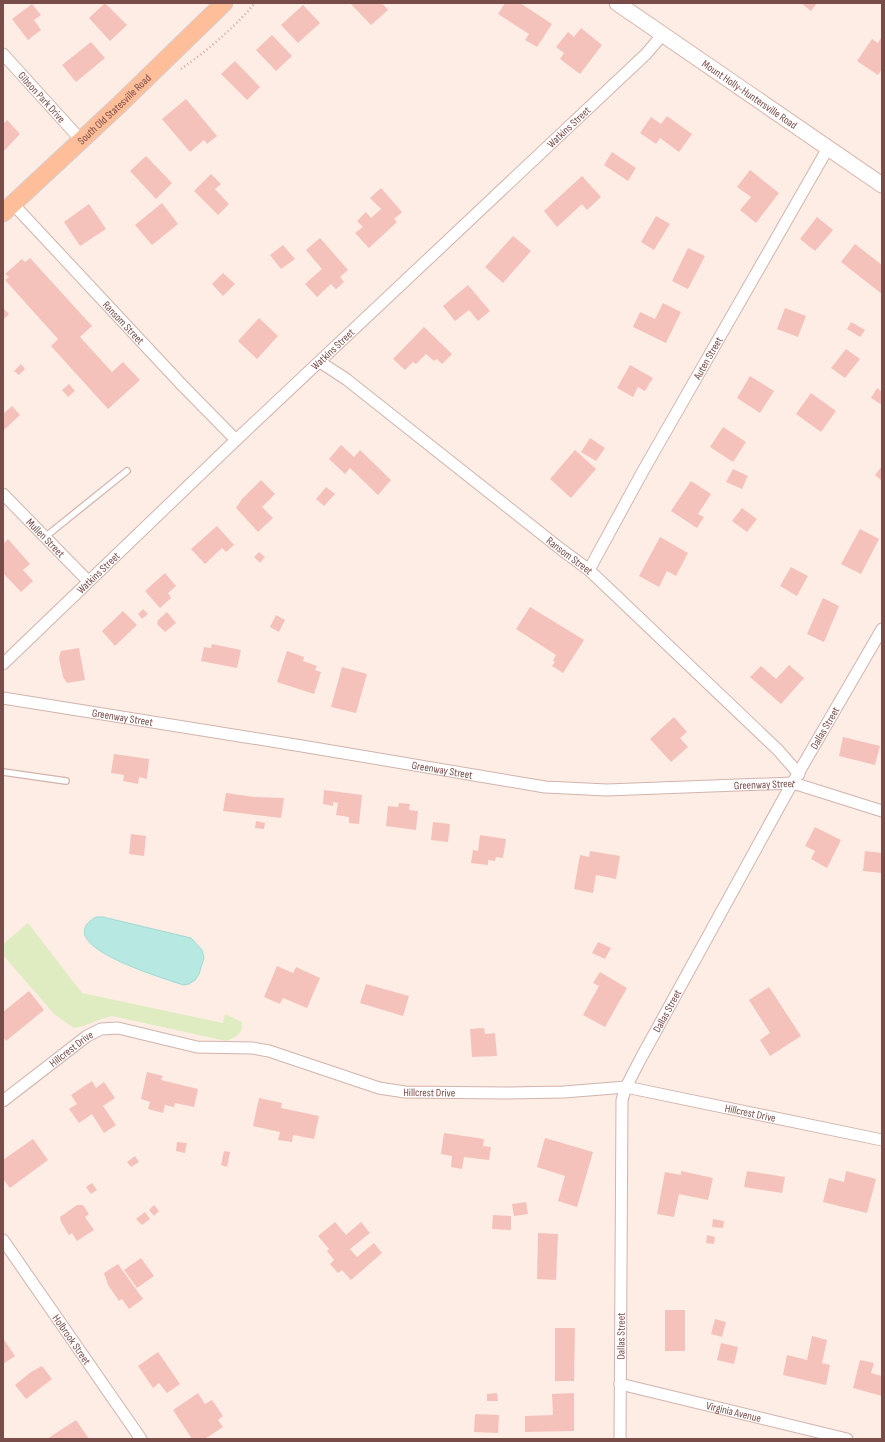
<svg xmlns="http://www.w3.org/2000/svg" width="885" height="1442" font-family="'Sofia Sans Condensed',sans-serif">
	<rect width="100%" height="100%" fill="#feede5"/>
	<path fill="#dfecc2" d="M28 923 82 993 223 1023 225 1014 242 1022C243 1034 236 1037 226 1041L112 1016C99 1019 87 1026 74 1028L54 1014 3 955V944Z"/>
	<path fill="#b8e8e2" stroke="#9ddbd4" d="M96 917H103L191 938 202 950 204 958 199 974 195 980 189 984 183 985C167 979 47 945 96 917Z"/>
	<g fill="#f5c2bb">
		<polygon points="105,3 127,25 110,41 89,18"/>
		<polygon points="350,3 382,3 388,10 371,25"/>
		<polygon points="505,3 520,3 552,24 537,47 525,40 529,34 498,14"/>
		<polygon points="801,3 817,3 811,11"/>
		<polygon points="32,4 41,15 34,20 41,30 28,40 12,19"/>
		<polygon points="303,5 320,23 298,43 281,25"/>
		<polygon points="581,28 602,45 580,74 560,59 564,53 556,47 568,32 574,37"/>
		<polygon points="272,35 292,56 276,71 256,50"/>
		<polygon points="882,36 882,69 878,75 857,61 872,39 878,43"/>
		<polygon points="91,42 105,58 76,82 62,65"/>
		<polygon points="235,61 260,87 247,100 221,74"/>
		<polygon points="186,99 217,136 207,144 204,140 190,152 162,119"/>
		<polygon points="667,116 692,134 679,152 660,138 656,144 640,133 651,117 661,124"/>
		<polygon points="7,120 20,134 3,152 3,124"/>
		<polygon points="612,152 636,168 628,181 604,165"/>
		<polygon points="146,156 172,183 156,199 130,171"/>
		<polygon points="750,170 779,193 756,223 740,210 751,197 737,187"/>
		<polygon points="211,174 221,184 215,189 229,204 218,215 194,191"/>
		<polygon points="582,176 601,197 587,210 582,204 557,227 544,211"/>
		<polygon points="381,188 402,212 394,219 397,222 369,248 355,233 363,227 357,221 366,212 371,218 381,209 370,198"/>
		<polygon points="162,203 178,224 152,245 135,225"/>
		<polygon points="89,204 106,229 80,246 64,222"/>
		<polygon points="656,216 670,224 654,250 641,242"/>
		<polygon points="817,217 833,230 815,251 800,239"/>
		<polygon points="513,236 531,251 503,283 485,267"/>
		<polygon points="320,238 348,270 340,277 344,282 336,289 331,284 317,297 305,284 322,269 306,250"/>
		<polygon points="855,244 882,265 882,294 841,262"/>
		<polygon points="283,245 295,259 281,269 270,255"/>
		<polygon points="688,248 705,256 688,289 672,281"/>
		<polygon points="30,258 92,326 80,337 112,372 123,362 140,380 108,409 51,346 58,339 5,280 9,277 5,274 22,259 25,262"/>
		<polygon points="223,273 235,284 223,296 212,284"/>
		<polygon points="468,285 490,311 478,321 469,310 455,321 443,306"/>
		<polygon points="663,303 681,312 666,343 633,327 640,312 655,319"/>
		<polygon points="3,308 9,314 3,320"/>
		<polygon points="785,308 806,316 798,337 777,329"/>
		<polygon points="259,318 278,336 257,359 238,341"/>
		<polygon points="851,322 865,330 860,337 847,329"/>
		<polygon points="424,327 452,354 442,364 437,359 434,361 426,354 416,364 413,362 405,370 393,359"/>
		<polygon points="846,349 860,359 845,378 831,368"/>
		<polygon points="21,364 25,369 19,375 14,371"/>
		<polygon points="630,365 653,378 645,391 638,387 633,397 617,388"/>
		<polygon points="750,376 774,391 760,413 737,398"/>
		<polygon points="69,384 75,391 68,397 62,390"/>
		<polygon points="877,388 881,391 882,389 882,405 871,398"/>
		<polygon points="811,393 836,411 821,432 796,414"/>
		<polygon points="12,406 20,415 4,430 3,414"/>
		<polygon points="723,427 746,442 733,462 710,447"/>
		<polygon points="590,438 605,448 596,461 581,452"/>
		<polygon points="341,445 354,457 360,450 391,480 378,495 350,468 345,474 329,459"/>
		<polygon points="575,450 596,469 571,498 550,479"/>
		<polygon points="882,466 882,481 875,475"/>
		<polygon points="733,469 748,476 742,489 726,482"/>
		<polygon points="261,480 275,494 262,507 273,518 258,532 236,508 242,499"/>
		<polygon points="691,481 711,494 698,514 704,517 697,528 671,511"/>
		<polygon points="326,487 335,494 324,506 316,499"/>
		<polygon points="742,508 757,519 747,532 732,521"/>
		<polygon points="217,526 234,545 226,552 222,548 205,564 191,549"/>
		<polygon points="860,529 879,539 861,574 841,564"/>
		<polygon points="660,537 688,553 676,576 667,571 659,587 639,576"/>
		<polygon points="8,539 30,564 23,570 33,581 21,592 3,573 3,544"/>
		<polygon points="259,552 265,557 260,563 254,557"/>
		<polygon points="791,567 808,576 797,596 780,586"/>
		<polygon points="165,573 176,586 168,593 171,598 160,608 145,591"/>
		<polygon points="823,598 839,606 824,642 807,634"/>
		<polygon points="530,607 584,640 563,673 552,666 555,662 553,661 556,655 516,629"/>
		<polygon points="143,609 148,614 142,619 138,614"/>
		<polygon points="123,611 137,625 115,646 102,631"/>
		<polygon points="167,612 176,623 165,632 157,624 158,620"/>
		<polygon points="276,615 285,620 279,632 270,627"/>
		<polygon points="212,644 241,650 237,668 201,661 204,647 211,648"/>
		<polygon points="79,648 85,680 67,683 63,677 59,658 61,651"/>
		<polygon points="287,651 304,657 303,661 317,666 315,670 321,672 314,694 277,682"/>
		<polygon points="789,665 804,678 781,704 750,677 761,666 776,679"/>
		<polygon points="342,667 367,674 356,713 331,707"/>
		<polygon points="674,717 687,732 680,738 688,747 671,762 650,739"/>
		<polygon points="843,737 880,746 875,765 839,756"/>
		<polygon points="114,754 149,759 147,779 139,777 138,784 123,781 124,775 111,773"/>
		<polygon points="324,790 362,795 359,824 349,823 349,817 336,815 338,803 333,802 333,806 323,804"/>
		<polygon points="226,793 254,797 284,798 281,818 223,811"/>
		<polygon points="399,803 410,804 409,810 418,811 416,830 386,826 388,806 398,807"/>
		<polygon points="256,821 265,823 264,829 255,828"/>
		<polygon points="433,822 450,824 448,842 431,840"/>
		<polygon points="815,827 841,840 827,868 811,859 815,851 805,846"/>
		<polygon points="131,834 146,836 144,856 129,854"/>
		<polygon points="480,835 506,839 503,858 496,857 495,861 488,860 488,865 471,863 473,850 478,851"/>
		<polygon points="590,851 620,856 616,879 596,875 593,893 574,889 580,855 589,857"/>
		<polygon points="865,851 882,853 882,873 863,871"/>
		<polygon points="598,942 611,948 605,959 592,953"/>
		<polygon points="277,966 293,973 296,967 320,978 307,1008 283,998 280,1004 264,997"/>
		<polygon points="600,972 627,988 605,1027 583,1015 599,986 593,983"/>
		<polygon points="366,984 409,996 403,1016 360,1003"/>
		<polygon points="769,987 801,1036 770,1056 760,1040 770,1033 749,1000"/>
		<polygon points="29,991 44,1010 6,1041 3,1037 3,1012"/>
		<polygon points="484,1028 485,1034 495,1033 497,1056 472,1057 470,1029"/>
		<polygon points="147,1072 163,1076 161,1080 198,1089 194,1107 175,1103 174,1107 165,1105 163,1113 148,1109 150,1102 141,1099"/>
		<polygon points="92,1081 96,1088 104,1082 115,1098 103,1106 116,1125 104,1133 92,1114 79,1123 69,1109 77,1104 71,1095"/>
		<polygon points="259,1098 282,1103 281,1108 319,1116 314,1139 293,1135 292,1142 278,1140 280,1132 253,1126"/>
		<polygon points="444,1133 484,1139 483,1146 491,1147 489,1160 464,1157 462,1169 451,1167 452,1156 441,1154"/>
		<polygon points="545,1138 593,1152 577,1207 558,1201 565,1176 537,1167"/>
		<polygon points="33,1139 48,1160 10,1188 3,1179 3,1160"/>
		<polygon points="177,1142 187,1143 185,1153 176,1151"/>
		<polygon points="224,1151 230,1152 227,1167 221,1165"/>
		<polygon points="135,1156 139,1162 131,1167 127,1162"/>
		<polygon points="681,1171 713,1178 708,1200 679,1194 674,1217 657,1214 665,1172 681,1175"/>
		<polygon points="747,1171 785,1177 782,1193 744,1187"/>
		<polygon points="846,1171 876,1179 867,1213 823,1202 829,1178 844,1182"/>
		<polygon points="92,1183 97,1190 91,1194 86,1187"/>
		<polygon points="526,1202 528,1214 514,1216 512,1204"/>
		<polygon points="77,1205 83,1205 89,1214 85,1217 94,1230 77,1241 72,1233 69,1235 61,1222 60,1217"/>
		<polygon points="154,1205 159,1211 154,1216 149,1210"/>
		<polygon points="145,1212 150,1219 142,1225 136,1219"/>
		<polygon points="493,1215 511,1216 511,1230 492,1229"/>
		<polygon points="713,1219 724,1221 723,1228 712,1227"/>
		<polygon points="335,1222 346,1235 361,1222 370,1233 350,1249 357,1257 374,1243 382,1253 351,1280 342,1270 338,1273 330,1264 334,1260 327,1251 329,1249 318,1236"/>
		<polygon points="538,1233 558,1234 556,1280 537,1279"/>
		<polygon points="707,1235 715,1237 714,1244 706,1243"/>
		<polygon points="141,1258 154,1276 137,1288 124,1270"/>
		<polygon points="118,1264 143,1299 129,1309 122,1299 119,1301 108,1285 104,1273"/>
		<rect x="665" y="1310" width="20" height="41"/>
		<polygon points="715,1319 726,1322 722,1337 711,1334"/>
		<polygon points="555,1328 575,1328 574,1381 555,1381"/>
		<polygon points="812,1336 827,1340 822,1363 830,1365 826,1385 783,1375 787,1355 807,1360"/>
		<polygon points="3,1338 15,1356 3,1364"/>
		<polygon points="721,1343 738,1347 734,1364 717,1360"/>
		<polygon points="158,1352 180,1384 167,1393 159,1383 153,1388 138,1366"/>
		<polygon points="860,1360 874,1363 871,1373 882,1376 882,1396 853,1388"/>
		<polygon points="42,1366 52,1379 26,1399 15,1385 31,1372"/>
		<polygon points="198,1393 205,1404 212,1400 223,1416 218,1420 223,1427 205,1439 192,1439 173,1410"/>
		<polygon points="497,1393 498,1401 487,1401 487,1394"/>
		<polygon points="574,1393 574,1431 525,1432 525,1416 553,1415 552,1394"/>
		<polygon points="475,1414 499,1415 498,1433 474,1432"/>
		<polygon points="76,1420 89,1439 47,1439"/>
	</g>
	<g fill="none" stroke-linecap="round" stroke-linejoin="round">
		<defs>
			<g id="service">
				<polyline points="45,537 127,471"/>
				<polyline points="3,772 66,781"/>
			</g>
			<g id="minor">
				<path id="s1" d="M3 54 81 140"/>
				<path id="s2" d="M13 204 182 385 236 440"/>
				<path id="s3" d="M320 362 346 379 562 550 589 570 778 750 799 774"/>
				<path id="s4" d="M3 494 88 581"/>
				<path id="s5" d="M589 570 643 471 828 148"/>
				<path id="s6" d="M3 664 236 440 646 54 663 34"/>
				<path id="s7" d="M3 698 296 745 545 787 607 790 793 783 882 811"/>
				<path id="s8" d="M3 1101 87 1036 101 1029 118 1028 197 1047 252 1048 269 1051 379 1088 405 1092 505 1093 564 1092 626 1087 882 1140"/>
				<path id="s9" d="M3 1240 141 1439"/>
				<path id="s10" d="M620 1384 847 1439"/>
				<path id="s11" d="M620 1439 622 1100 626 1087 641 1058 785 796 882 629"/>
			</g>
			<g id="secondary">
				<path id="s12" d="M617 3 882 185"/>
			</g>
			<g id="primary">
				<path id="s13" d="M3 213 119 105 224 3"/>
			</g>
		</defs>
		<use href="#service" stroke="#d2b3ad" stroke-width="8"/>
		<use href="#minor" stroke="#d2b3ad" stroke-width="13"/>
		<use href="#secondary" stroke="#d8b4ac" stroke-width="17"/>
		<use href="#primary" stroke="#d9cdcc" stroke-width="19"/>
		<path stroke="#daa59e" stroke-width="2.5" stroke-dasharray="1 3" stroke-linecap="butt" d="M181 69C208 50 234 28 255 3"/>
		<use href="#service" stroke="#fff" stroke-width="5.5"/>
		<use href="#minor" stroke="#fff" stroke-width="11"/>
		<use href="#secondary" stroke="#fff" stroke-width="15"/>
		<use href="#primary" stroke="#ffbe9a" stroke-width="17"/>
	</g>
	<g text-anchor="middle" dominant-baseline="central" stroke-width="4" stroke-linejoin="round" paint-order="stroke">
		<g font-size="11" fill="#784c48" stroke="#fff3ec">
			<text stroke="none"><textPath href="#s12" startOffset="161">Mount Holly-Huntersville Road</textPath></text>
			<text stroke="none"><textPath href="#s1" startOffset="58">Gibson Park Drive</textPath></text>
			<text stroke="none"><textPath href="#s13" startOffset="152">South Old Statesville Road</textPath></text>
			<text stroke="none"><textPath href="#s6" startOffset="780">Watkins Street</textPath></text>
			<text stroke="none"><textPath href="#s2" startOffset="162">Ransom Street</textPath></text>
			<text stroke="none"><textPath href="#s6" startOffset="456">Watkins Street</textPath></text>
			<text stroke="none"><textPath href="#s5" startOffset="243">Auten Street</textPath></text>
			<text stroke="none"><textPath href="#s4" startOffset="61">Mullen Street</textPath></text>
			<text stroke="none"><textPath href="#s3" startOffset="316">Ransom Street</textPath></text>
			<text stroke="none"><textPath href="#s6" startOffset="132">Watkins Street</textPath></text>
			<text stroke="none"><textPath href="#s7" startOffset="121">Greenway Street</textPath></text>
			<text stroke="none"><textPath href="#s11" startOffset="763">Dallas Street</textPath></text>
			<text stroke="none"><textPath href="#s7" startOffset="445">Greenway Street</textPath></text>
			<text stroke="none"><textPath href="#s7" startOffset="769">Greenway Street</textPath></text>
			<text stroke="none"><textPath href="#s11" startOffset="439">Dallas Street</textPath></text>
			<text stroke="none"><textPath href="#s8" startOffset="86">Hillcrest Drive</textPath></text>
			<text stroke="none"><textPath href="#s8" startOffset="459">Hillcrest Drive</textPath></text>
			<text stroke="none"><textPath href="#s8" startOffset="783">Hillcrest Drive</textPath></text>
			<text stroke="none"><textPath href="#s11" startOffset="103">Dallas Street</textPath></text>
			<text stroke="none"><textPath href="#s9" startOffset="121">Holbrook Street</textPath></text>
			<text stroke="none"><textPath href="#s10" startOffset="117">Virginia Avenue</textPath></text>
		</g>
	</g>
	<rect width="885" height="1442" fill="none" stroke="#784c48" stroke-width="8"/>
</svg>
